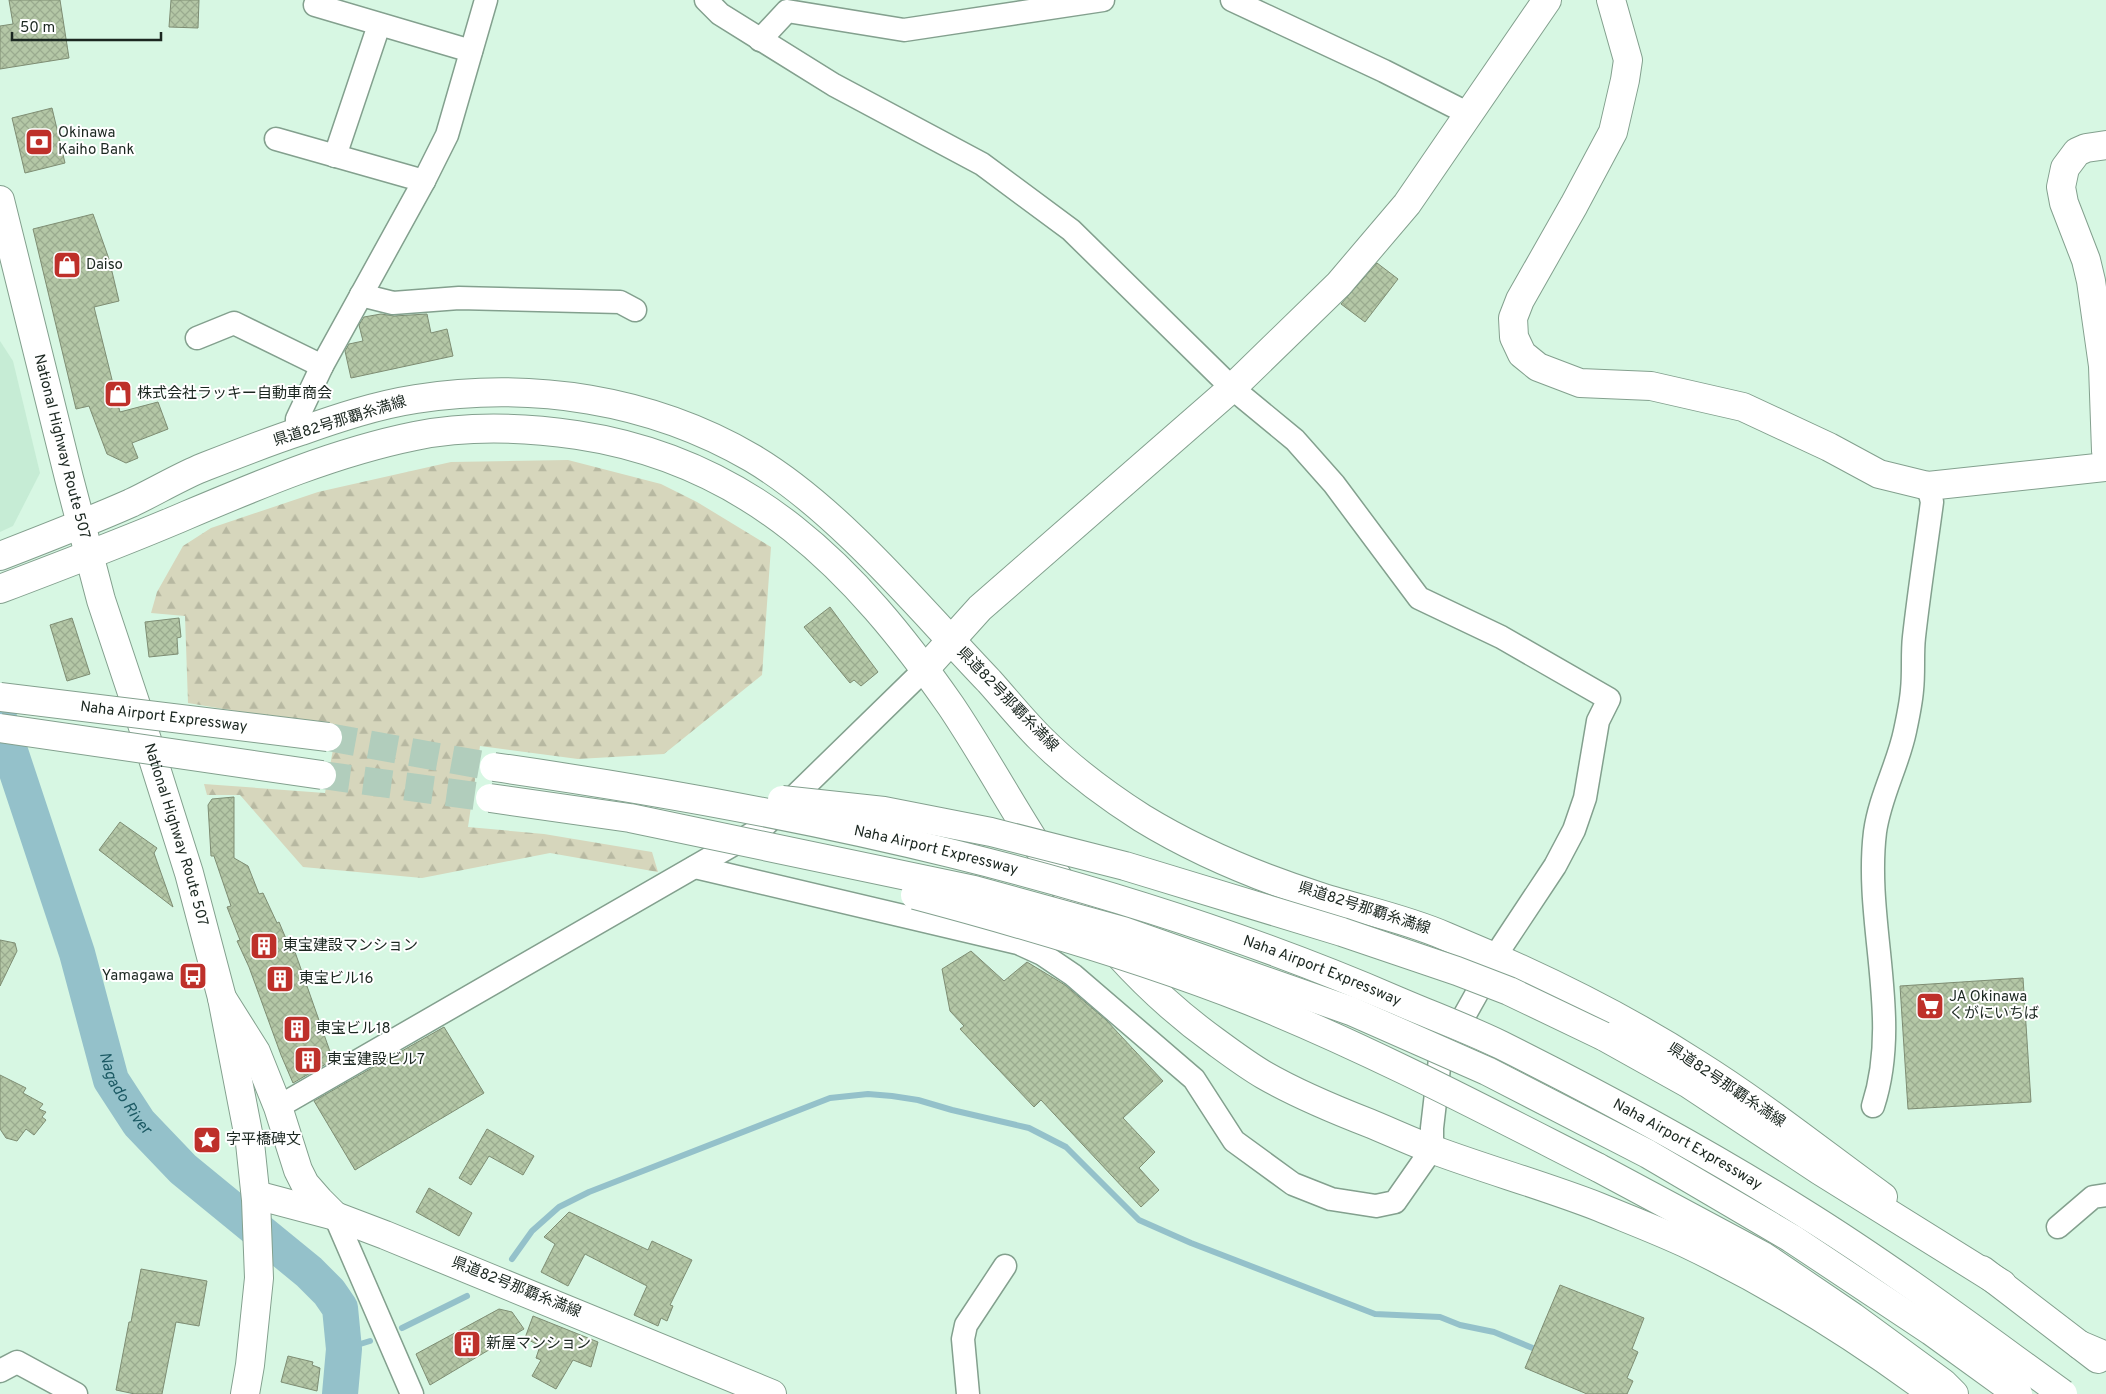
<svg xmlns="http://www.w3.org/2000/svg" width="2106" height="1394" font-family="Overpass,'Noto Sans JP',sans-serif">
	<defs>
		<pattern id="forest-firs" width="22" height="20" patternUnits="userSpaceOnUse" patternTransform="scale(1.25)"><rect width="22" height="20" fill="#d6d6bc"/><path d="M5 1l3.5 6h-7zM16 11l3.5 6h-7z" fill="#b7b8a1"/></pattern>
		<pattern id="building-cross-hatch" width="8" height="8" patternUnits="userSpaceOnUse" patternTransform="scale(1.25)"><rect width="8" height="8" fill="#b4c7a6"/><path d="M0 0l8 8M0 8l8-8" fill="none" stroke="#9aab8f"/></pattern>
	</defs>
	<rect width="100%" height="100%" fill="#d7f7e3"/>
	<polygon fill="#c6ecd5" points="0,341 13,361 40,473 13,526 0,532"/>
	<polygon fill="url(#forest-firs)" points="568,460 661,484 697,502 771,547 762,675 664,754 578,759 480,746 468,827 544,834 652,852 658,872 550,853 422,878 303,867 240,795 207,795 204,784 325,793 337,728 188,703 185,616 151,613 157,592 183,546 211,528 318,492 451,462"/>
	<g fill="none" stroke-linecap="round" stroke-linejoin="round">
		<g stroke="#94c1ca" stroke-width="6">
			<polyline points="512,1259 532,1231 559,1207 589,1192 830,1098 868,1094 892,1096 918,1100 952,1110 1029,1128 1066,1147 1139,1220 1191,1243 1375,1314 1440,1317 1460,1325 1494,1332 1540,1351"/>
			<polyline points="402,1328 467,1296"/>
			<polyline points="344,1349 370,1341"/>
		</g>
		<path stroke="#94c1ca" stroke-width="36" id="s1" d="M0 721 77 953 111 1080 139 1123 183 1169 309 1272 329 1292 340 1308 344 1349 340 1394"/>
	</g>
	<g fill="url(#building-cross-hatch)" stroke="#7e8d73">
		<polygon points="9,0 60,0 69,58 0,69 0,26 13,24"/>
		<polygon points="171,0 199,0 198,28 169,27"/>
		<polygon points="52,108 65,163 25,173 12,118"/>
		<polygon points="93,214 109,259 119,301 94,307 120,412 158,402 168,429 132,443 138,458 126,463 107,454 89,406 76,409 33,229"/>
		<polygon points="1377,263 1398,279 1365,322 1341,304"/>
		<polygon points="381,314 394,316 427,314 431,333 447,329 453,356 351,378 345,351 349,344 363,341 359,325 364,317"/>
		<polygon points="830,607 878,672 861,686 854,680 850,683 804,627"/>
		<polygon points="72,618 90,674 67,681 50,625"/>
		<polygon points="179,618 181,637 177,638 178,654 149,657 145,622"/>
		<polygon points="234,797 234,858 248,866 259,894 263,893 277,923 279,922 292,953 295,952 333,1060 293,1083 281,1055 249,967 237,941 240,940 227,907 231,906 214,856 211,856 208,805 212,799"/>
		<polygon points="120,822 157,848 154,853 173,907 99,850"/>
		<polygon points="0,940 15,943 17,951 0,986"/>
		<polygon points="971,951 1004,981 1027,962 1065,985 1106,1020 1163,1081 1123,1118 1155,1152 1139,1168 1159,1190 1141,1207 1041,1100 1034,1107 960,1029 964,1026 950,1011 942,969"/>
		<polygon points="2023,978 2031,1102 1908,1109 1900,986"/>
		<polygon points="444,1027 484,1093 355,1170 314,1101"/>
		<polygon points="0,1075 26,1088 23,1093 43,1104 39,1109 46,1112 42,1117 46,1120 34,1135 26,1129 17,1141 6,1138 0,1129"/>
		<polygon points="487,1129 534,1156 523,1175 489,1156 471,1185 459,1178"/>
		<polygon points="429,1188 472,1213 459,1236 416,1212"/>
		<polygon points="569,1212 648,1250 652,1241 692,1260 670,1305 673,1306 667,1321 661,1318 658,1326 634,1315 647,1286 585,1254 568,1286 541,1272 555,1244 544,1237"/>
		<polygon points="141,1269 207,1281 199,1326 176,1322 162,1394 135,1394 116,1390 129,1322 131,1322"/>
		<polygon points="1560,1285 1644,1318 1632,1349 1638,1352 1627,1378 1633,1381 1627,1394 1587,1394 1525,1368"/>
		<polygon points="499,1309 512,1312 524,1329 430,1385 416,1354"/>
		<polygon points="533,1316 598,1342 591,1367 573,1360 556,1389 532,1376 541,1360 536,1358 540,1346 525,1338"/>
		<polygon points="288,1356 313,1362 312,1365 320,1368 317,1391 281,1382"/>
	</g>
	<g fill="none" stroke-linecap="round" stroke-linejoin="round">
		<g stroke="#b1cdbc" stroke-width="28" stroke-dasharray="28 14" stroke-linecap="butt">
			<polyline points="328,737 494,767"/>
			<polyline points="322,775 490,798"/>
		</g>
		<defs>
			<g id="street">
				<polyline points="1232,0 1384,71 1469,114"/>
				<polyline points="315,5 471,51"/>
				<polyline points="760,40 787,11 904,30 1103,0"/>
				<polyline points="276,139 424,181"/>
				<polyline points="335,156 379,25"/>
				<polyline points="361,295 393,303 459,298 620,302 635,310"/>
				<polyline points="197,338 234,323 322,366"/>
				<polyline points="297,432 297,419 322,366 424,181 447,135 486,0"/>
				<polyline points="695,867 1018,943 1042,954 1073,975 1194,1079 1234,1141 1293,1184 1331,1199 1376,1206 1395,1202 1432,1149 1432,1128 1440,1059 1481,986 1494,958 1555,866 1574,830 1585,798 1598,721 1609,699 1501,637 1419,598 1334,484 1295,440 1232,388 1071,230 982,164 834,85 720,14 706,0"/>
				<path d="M1873 1106C1902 1017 1864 923 1875 832 1880 796 1898 765 1905 731 1908 717 1911 703 1912 690 1914 672 1912 654 1914 637 1919 592 1926 547 1932 502L1928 486"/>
				<polyline points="278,1107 762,828 925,669"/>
				<polyline points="335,1216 412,1394"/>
				<polyline points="2058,1227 2093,1197 2106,1195"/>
				<polyline points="0,1371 17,1362 76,1394"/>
				<polyline points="968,1394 963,1339 966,1325 1005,1266"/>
			</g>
			<g id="secondary">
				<polyline points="1611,0 1628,60 1625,80 1613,132 1574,205 1520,300 1513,318 1514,337 1522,354 1538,367 1580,383 1651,386 1743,407 1829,447 1879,474 1928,486 2106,467"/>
				<polyline points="2106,145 2086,148 2077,152 2065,168 2061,187 2064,203 2086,260 2091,281 2103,366 2106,451"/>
				<polyline points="925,669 980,608 1232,388 1339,284 1407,204 1547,0"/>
			</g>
			<g id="primary">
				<path d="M0 556C44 539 88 522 131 503 154 492 176 479 199 469 232 456 267 442 301 431 338 418 377 405 416 399 531 381 651 399 752 458 789 480 823 509 854 539 901 584 944 634 989 681 1006 700 1022 720 1040 738 1070 768 1106 795 1142 818 1196 851 1261 878 1321 897 1362 910 1406 919 1445 936 1532 972 1618 1013 1697 1064 1761 1104 1821 1152 1883 1197"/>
				<path d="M0 589C58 567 116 545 173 521 251 488 331 453 415 436 469 425 522 427 577 435 750 461 855 568 951 706 992 767 1026 834 1069 893 1110 950 1159 1001 1216 1042 1231 1053 1247 1065 1264 1075 1297 1094 1333 1109 1369 1123 1391 1132 1412 1142 1434 1150 1488 1170 1545 1186 1599 1207 1628 1219 1657 1230 1685 1243 1773 1285 1855 1336 1933 1394"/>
				<polyline points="222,998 256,1052 278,1107 298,1170 305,1184 319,1200 335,1216"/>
				<polyline points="256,1195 335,1216 385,1235 772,1394"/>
				<polyline points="1982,1270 2098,1359"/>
			</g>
			<g id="highway">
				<path id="s2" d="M0 200 69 478 101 600 136 705 189 873 222 998 250 1143 256 1200 259 1278 250 1365 245 1394"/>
				<polyline points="1603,1036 1689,1084 1819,1170 2002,1284"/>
				<polyline points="1597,1167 1763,1256 1853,1317 1943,1383 1954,1394"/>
				<polyline points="2080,1345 2106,1356"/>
			</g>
		</defs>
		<use href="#street" stroke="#83a08e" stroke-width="25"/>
		<use href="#secondary" stroke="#83a08e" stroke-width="30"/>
		<use href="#primary" stroke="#83a08e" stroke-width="30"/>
		<use href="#highway" stroke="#83a08e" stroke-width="30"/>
		<use href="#street" stroke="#fff" stroke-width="22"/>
		<use href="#secondary" stroke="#fff" stroke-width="28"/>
		<use href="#primary" stroke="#fff" stroke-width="28"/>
		<use href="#highway" stroke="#fff" stroke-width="28"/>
		<defs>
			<g id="highway-bridge">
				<path id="s3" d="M0 697 328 737"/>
				<polyline points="0,728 322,775"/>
				<path id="s4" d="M494 767C802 811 1111 877 1398 1001 1433 1016 1468 1029 1501 1045 1603 1096 1705 1151 1802 1212 1892 1268 1977 1332 2063 1394"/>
				<polyline points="490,798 630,818 974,890 1123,931 1351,1011 1487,1071 1648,1154 1791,1238 1931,1331 2018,1394"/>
				<polyline points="782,800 884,811 991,832 1125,866 1342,932 1457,971 1509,991 1603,1036"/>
				<path d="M915 895C1028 925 1141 958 1250 1001 1369 1049 1483 1109 1597 1167"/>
			</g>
		</defs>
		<use href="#highway-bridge" stroke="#83a08e" stroke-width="30" stroke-linecap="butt"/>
		<use href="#highway-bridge" stroke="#fff" stroke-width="28"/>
	</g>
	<defs>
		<symbol id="bank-square" viewBox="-11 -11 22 22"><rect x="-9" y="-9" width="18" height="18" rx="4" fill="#be302a" stroke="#fff"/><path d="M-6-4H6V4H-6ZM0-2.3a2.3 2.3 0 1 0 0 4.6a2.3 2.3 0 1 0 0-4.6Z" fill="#fff"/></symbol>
		<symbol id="shop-square" viewBox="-11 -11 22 22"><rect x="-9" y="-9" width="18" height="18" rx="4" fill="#be302a" stroke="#fff"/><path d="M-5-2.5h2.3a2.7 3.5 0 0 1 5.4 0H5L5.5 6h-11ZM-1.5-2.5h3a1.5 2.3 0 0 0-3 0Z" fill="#fff"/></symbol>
		<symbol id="building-square" viewBox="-11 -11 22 22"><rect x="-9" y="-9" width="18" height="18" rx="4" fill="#be302a" stroke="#fff"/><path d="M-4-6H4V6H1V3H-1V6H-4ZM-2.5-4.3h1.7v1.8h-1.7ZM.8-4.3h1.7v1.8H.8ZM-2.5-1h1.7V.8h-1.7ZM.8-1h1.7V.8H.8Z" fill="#fff"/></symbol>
		<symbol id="bus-square" viewBox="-11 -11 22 22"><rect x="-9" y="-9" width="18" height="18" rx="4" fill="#be302a" stroke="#fff"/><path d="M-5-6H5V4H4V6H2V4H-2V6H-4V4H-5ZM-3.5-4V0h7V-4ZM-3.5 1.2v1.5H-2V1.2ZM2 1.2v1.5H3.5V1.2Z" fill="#fff"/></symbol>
		<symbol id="supermarket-square" viewBox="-11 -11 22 22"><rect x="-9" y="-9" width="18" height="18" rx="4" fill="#be302a" stroke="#fff"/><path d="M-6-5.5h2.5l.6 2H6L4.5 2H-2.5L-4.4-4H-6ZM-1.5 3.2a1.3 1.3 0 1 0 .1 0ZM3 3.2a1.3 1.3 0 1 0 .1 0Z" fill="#fff"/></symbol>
		<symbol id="sight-square" viewBox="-11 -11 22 22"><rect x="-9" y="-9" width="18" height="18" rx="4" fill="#be302a" stroke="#fff"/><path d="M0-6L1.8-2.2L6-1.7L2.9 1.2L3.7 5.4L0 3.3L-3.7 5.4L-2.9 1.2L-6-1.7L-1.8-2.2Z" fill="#fff"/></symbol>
	</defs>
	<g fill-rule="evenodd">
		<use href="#bank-square" x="23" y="126" width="32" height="32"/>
		<use href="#shop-square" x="51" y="249" width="32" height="32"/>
		<use href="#shop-square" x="102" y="378" width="32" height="32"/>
		<use href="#building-square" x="248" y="930" width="32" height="32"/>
		<use href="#bus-square" x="177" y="960" width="32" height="32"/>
		<use href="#building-square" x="264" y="963" width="32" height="32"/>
		<use href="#supermarket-square" x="1914" y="990" width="32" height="32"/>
		<use href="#building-square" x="281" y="1013" width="32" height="32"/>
		<use href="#building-square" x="292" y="1044" width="32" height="32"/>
		<use href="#sight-square" x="191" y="1124" width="32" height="32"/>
		<use href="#building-square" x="451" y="1328" width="32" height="32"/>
	</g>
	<g text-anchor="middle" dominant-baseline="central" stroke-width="4" stroke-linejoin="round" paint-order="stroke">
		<g font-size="15" fill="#1b2720" stroke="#fff" text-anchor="start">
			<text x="58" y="133">Okinawa<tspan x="58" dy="17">Kaiho Bank</tspan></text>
			<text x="86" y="265">Daiso</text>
			<text x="137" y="394">株式会社ラッキー自動車商会</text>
			<text x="283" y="946">東宝建設マンション</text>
			<text x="174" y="976" text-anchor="end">Yamagawa</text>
			<text x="299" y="979">東宝ビル16</text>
			<text x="1949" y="997">JA Okinawa<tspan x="1949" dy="17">くがにいちば</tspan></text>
			<text x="316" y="1029">東宝ビル18</text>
			<text x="327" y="1060">東宝建設ビル7</text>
			<text x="226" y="1140">字平橋碑文</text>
			<text x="486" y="1344">新屋マンション</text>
		</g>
		<g font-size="15" fill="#1b2720" stroke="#fff">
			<text transform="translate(340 422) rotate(-17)">県道82号那覇糸満線</text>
			<text stroke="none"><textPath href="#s2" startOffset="254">National Highway Route 507</textPath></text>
			<text transform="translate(1007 700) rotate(46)">県道82号那覇糸満線</text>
			<text stroke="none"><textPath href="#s3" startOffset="165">Naha Airport Expressway</textPath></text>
			<text stroke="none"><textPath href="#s2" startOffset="659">National Highway Route 507</textPath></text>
			<text stroke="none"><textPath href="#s4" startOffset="450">Naha Airport Expressway</textPath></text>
			<text transform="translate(1364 909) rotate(18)">県道82号那覇糸満線</text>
			<text stroke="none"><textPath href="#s4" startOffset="855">Naha Airport Expressway</textPath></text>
			<text transform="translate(1726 1086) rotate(34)">県道82号那覇糸満線</text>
			<text stroke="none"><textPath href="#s4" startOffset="1260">Naha Airport Expressway</textPath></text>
			<text transform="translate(516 1288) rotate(22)">県道82号那覇糸満線</text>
		</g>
		<g font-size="16" font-style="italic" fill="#1c5a64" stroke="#fff">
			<text stroke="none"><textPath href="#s1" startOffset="394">Nagado River</textPath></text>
		</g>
	</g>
	<path d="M12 32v8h149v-8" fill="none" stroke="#1b2720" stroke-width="2.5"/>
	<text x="20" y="32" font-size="15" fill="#1b2720" stroke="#ffffff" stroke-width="4" paint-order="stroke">50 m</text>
</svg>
